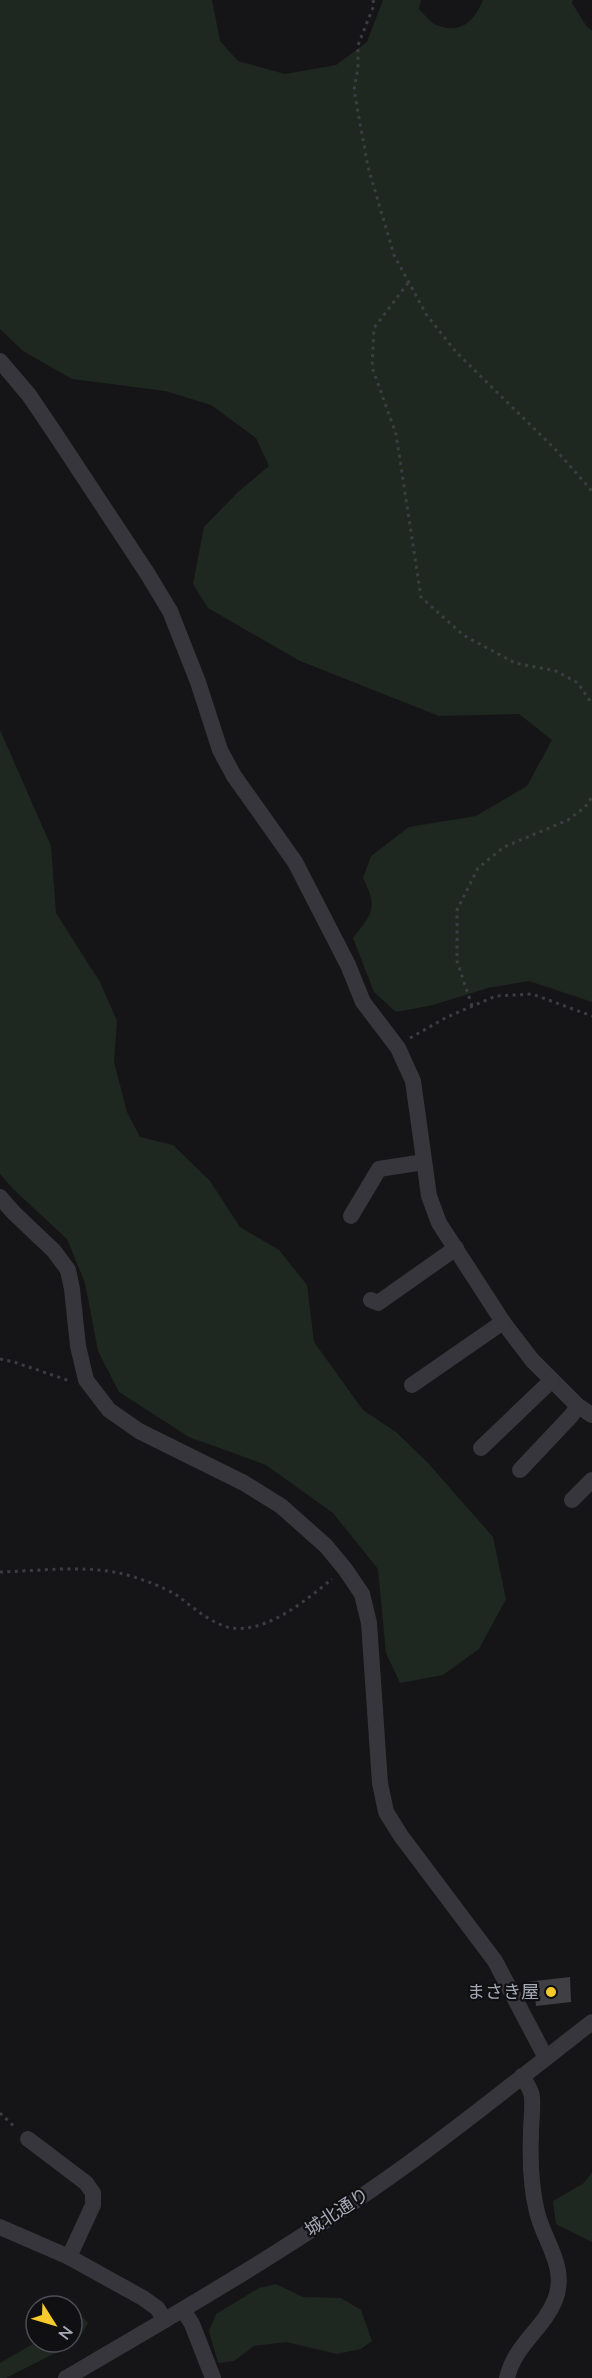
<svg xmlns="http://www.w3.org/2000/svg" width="592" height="2378" font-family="'Nunito Sans','Noto Sans JP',sans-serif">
	<rect width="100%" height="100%" fill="#151517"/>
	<g fill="#1f2721">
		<path d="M0 0H212L220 41 238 61 285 74 336 65 367 42 383 0H421L419 9C424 14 430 22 436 25 461 35 474 21 483 0H573L572 3 587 27 592 30V1002L529 981 488 988 433 1005 396 1012 374 992 353 938C373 913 378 908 363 878L371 856 409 827 476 816 527 786 552 740 519 714 439 716 300 661 208 608 193 584 204 527 238 492 269 466 256 438 211 405 165 391 72 379 23 351 0 329Z"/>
		<polygon points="0,730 51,846 56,913 100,982 117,1021 114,1062 127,1112 140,1137 173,1145 210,1181 240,1227 279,1250 307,1285 314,1342 363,1410 396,1432 428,1463 493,1537 506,1599 479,1649 443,1675 400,1683 386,1653 378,1569 333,1513 266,1465 189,1437 119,1392 98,1351 85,1283 67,1239 13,1189 0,1174"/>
		<polygon points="592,2172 592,2242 556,2224 553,2201 584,2183"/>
		<polygon points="276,2284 303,2297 341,2298 361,2310 372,2341 361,2349 337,2354 286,2342 254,2346 234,2361 218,2363 209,2331 216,2314 259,2288"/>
		<polygon points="72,2306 88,2323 77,2342 6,2378 0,2378 0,2363 36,2342 72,2342"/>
	</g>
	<polygon fill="#3f3f44" points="570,1977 571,2002 536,2006 535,1997 529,1998 526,1982"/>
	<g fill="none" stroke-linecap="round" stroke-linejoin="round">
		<g stroke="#3c3d43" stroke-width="3" stroke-dasharray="3 4.5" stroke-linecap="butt">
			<polyline points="373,0 374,5 358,45 358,68 354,90 368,167 394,255 426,314 456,352 555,449 592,491"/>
			<polyline points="408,283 374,328 372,367 396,434 421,597 463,635 515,663 556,671 578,683 592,704"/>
			<polyline points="472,1006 457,961 457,910 478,868 504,847 568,820 585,807 592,797"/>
			<polyline points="410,1038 447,1017 496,996 532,994 592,1016"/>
			<polyline points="0,1359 14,1362 70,1381"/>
			<path d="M0 1572C38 1571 81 1565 119 1573 137 1577 162 1586 178 1596 191 1606 204 1617 219 1624 257 1642 305 1601 332 1579"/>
			<polyline points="0,2113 16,2128"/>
		</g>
		<g stroke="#36363c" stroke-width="16">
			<polyline points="0,361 29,395 54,432 147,573 170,611 198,682 220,750 234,776 295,862 348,965 363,1002 398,1048 413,1081 429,1196 439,1223 503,1322 532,1360 578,1406 592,1415"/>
			<polyline points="0,1197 14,1213 54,1251 68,1270 72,1289 78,1346 86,1380 109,1410 139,1431 244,1483 281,1506 326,1546 345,1569 362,1594 369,1623 380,1783 386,1812 401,1836 495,1961 546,2058"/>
			<polyline points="351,1216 379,1169 424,1162"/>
			<polyline points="371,1300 378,1303 456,1248"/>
			<polyline points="412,1385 503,1322"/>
			<polyline points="481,1448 552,1380"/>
			<polyline points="520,1470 571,1416 578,1406"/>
			<polyline points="572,1500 592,1480"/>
			<polyline points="28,2139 86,2183 93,2193 93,2205 69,2257"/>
			<polyline points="0,2227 69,2257 143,2298 157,2308 165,2320"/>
			<polyline points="183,2310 192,2324 213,2378"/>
			<path d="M66 2378C181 2311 297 2244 405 2166 469 2120 530 2070 592 2022"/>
			<path d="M507 2378C515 2344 543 2330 555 2300 568 2267 544 2242 537 2212 531 2188 530 2158 531 2134 531 2122 533 2109 532 2097 531 2089 526 2083 522 2076"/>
		</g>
	</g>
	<circle fill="#f9cb2a" stroke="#101012" stroke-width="2" cx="551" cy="1992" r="6"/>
	<g text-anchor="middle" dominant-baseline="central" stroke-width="4.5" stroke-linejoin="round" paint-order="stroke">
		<g font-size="18" fill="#a6a9b8" stroke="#101012" text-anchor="end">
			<text x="539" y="1992">まさき屋</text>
		</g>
		<g font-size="18" fill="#a6a9b8" stroke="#101012">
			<text transform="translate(337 2212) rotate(-33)">城北通り</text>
		</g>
	</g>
	<g transform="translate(54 2324) rotate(127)"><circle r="28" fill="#101012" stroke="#4c4d54" stroke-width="1.5"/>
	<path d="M0-4.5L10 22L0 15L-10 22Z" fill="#f9cb2a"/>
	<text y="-9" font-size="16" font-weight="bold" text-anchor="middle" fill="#a6a9b8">N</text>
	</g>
</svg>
